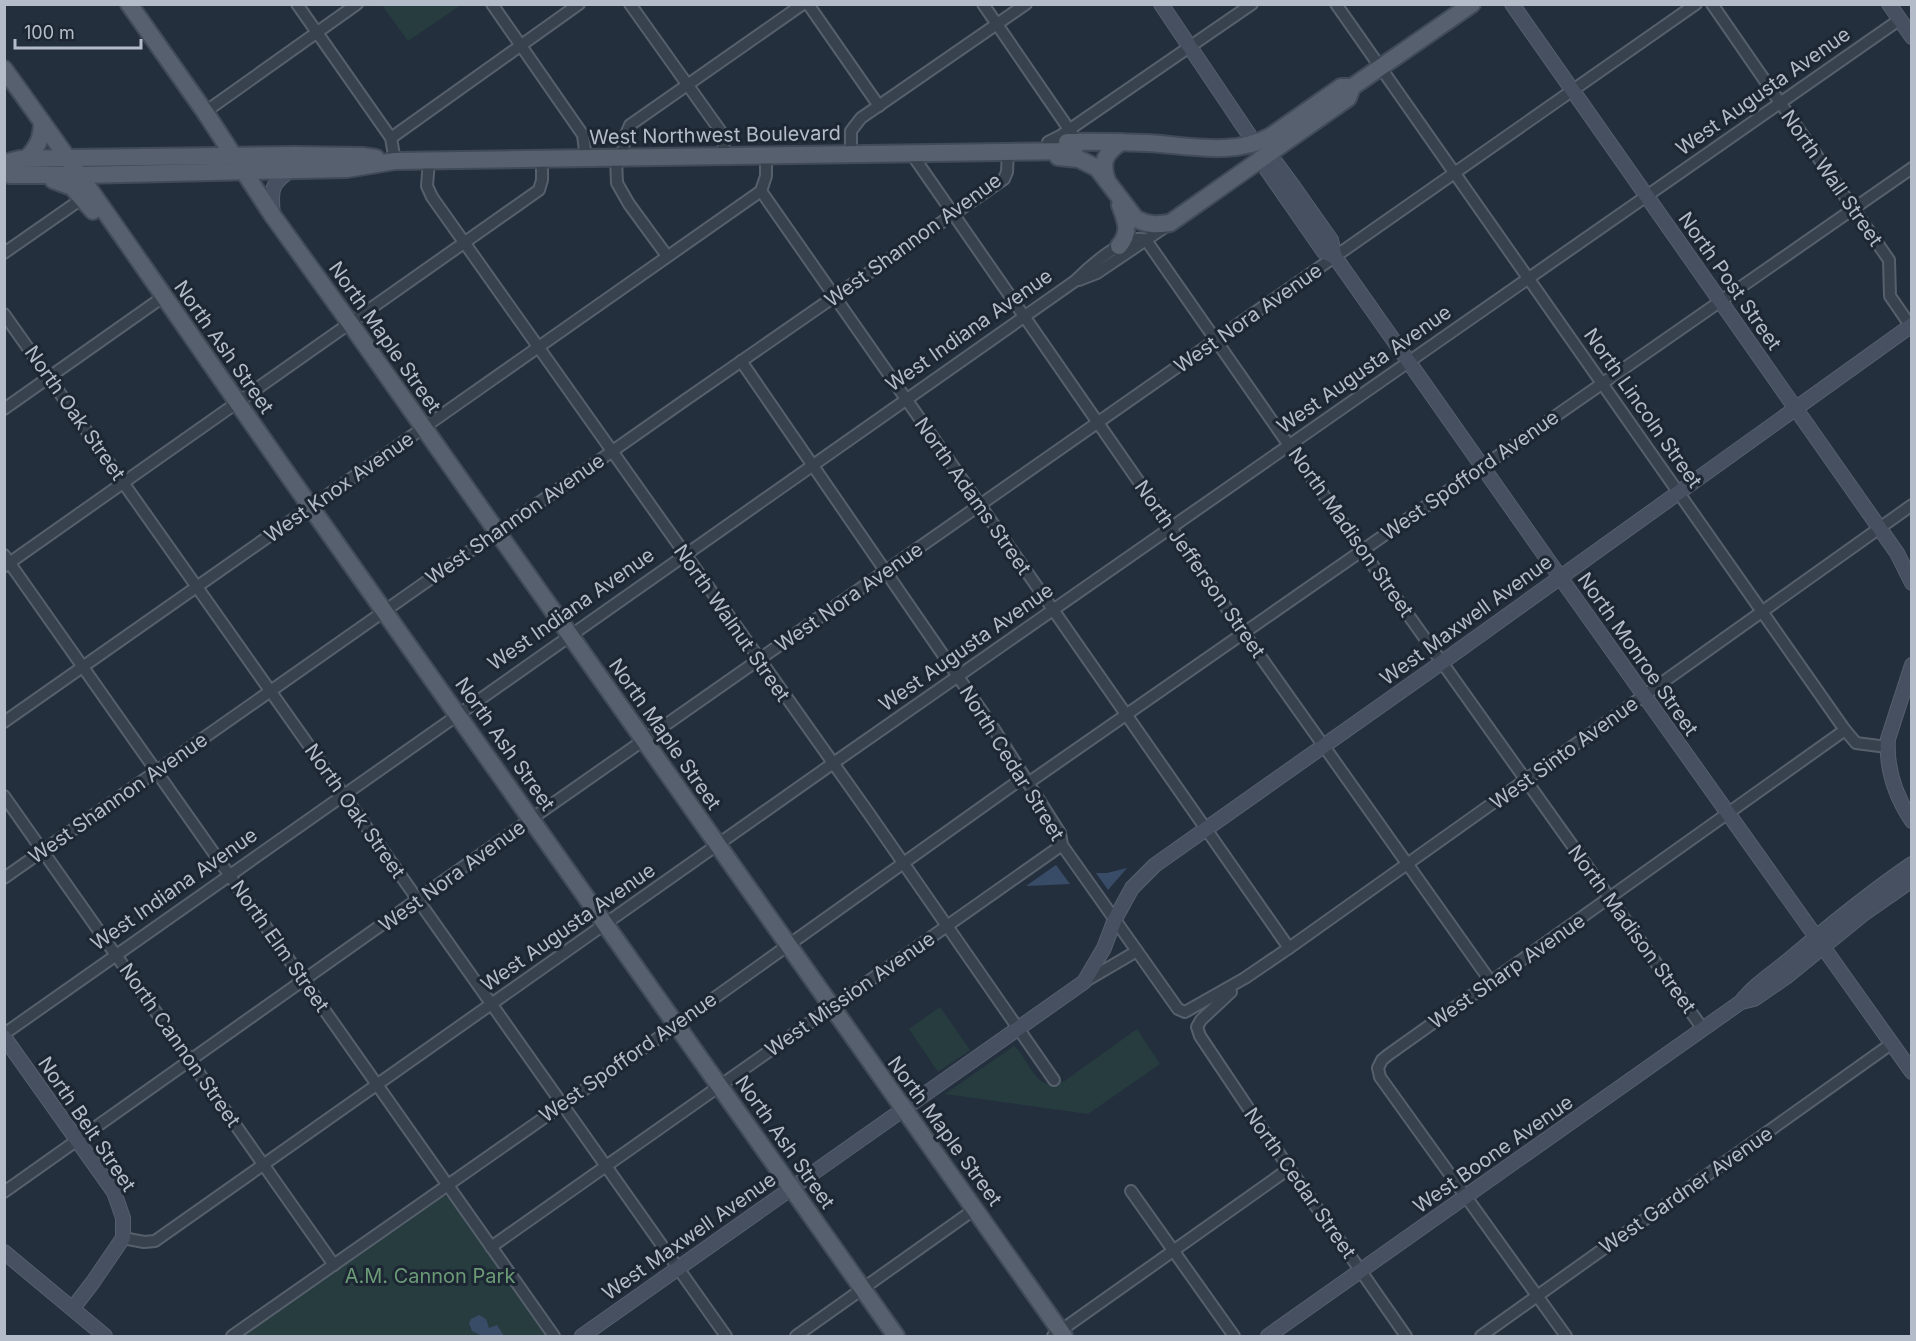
<svg xmlns="http://www.w3.org/2000/svg" width="1916" height="1341" font-family="Inter,sans-serif">
	<rect width="100%" height="100%" fill="#242f3e"/>
	<g fill="#263c3f">
		<polygon points="382,5 461,5 408,41"/>
		<polygon points="940,1007 970,1050 938,1072 909,1029"/>
		<path d="M1137 1029 1160 1064 1088 1114 945 1094 1014 1046C1030 1059 1035 1095 1062 1081L1063 1082Z"/>
		<polygon points="441,1195 448,1197 546,1336 240,1336"/>
	</g>
	<g fill="#394c67">
		<polygon points="1056,865 1070,884 1026,886"/>
		<polygon points="1127,868 1108,890 1096,873 1107,873"/>
		<polygon points="479,1315 486,1319 489,1328 497,1325 504,1336 482,1336 472,1331 469,1323 471,1319"/>
	</g>
	<g fill="none" stroke-linecap="round" stroke-linejoin="round">
		<defs>
			<g id="street">
				<polyline points="297,4 391,138 395,161"/>
				<polyline points="492,4 583,135 586,158"/>
				<polyline points="630,4 724,136 723,157"/>
				<polyline points="808,4 879,106"/>
				<polyline points="983,4 1073,135"/>
				<polyline points="1336,4 1845,730 1856,743 1887,747"/>
				<polyline points="1712,4 1889,260 1890,296 1912,328"/>
				<polyline points="205,112 357,4"/>
				<polyline points="391,138 579,4"/>
				<polyline points="1048,142 1060,136 1252,4"/>
				<polyline points="911,153 1243,632 1491,982"/>
				<polyline points="851,154 851,131 861,118 1026,4"/>
				<polyline points="616,158 617,183 629,204 667,256"/>
				<polyline points="623,158 624,139 630,125 803,4"/>
				<polyline points="429,160 427,186 432,197 870,815 1054,1080"/>
				<polyline points="761,191 1289,948"/>
				<polyline points="1146,240 1362,550 1703,1029"/>
				<polyline points="4,253 83,198"/>
				<polyline points="1079,280 1097,273 1168,225"/>
				<polyline points="4,314 726,1336"/>
				<polyline points="741,361 994,729 1060,833 1062,845 1178,1009 1185,1012 1245,978 1289,948 1912,505"/>
				<polyline points="4,409 163,297"/>
				<polyline points="4,555 554,1336"/>
				<polyline points="5,566 539,190 542,180 542,160"/>
				<polyline points="4,722 761,191 766,176 766,155"/>
				<polyline points="1028,783 1912,168"/>
				<polyline points="4,796 334,1265"/>
				<polyline points="4,878 681,403 1004,179 1007,172 1008,150"/>
				<polyline points="1084,982 1137,951"/>
				<polyline points="1231,992 1201,1020 1197,1027 1200,1036 1269,1139 1406,1336"/>
				<path d="M4 1034 1075 281C1087 269 1128 231 1146 240"/>
				<polyline points="1131,1191 1234,1336"/>
				<polyline points="4,1192 531,819 1696,4"/>
				<polyline points="123,1238 144,1242 155,1241 832,764 1899,20"/>
				<polyline points="491,1247 1062,845"/>
				<polyline points="232,1336 668,1031 1024,777"/>
				<polyline points="796,1336 975,1209"/>
				<polyline points="1053,1336 1290,1168"/>
				<polyline points="1481,1336 1891,1044"/>
				<polyline points="1566,1336 1380,1077 1378,1068 1382,1060 1388,1055 1845,730"/>
			</g>
			<g id="secondary">
				<polyline points="1161,4 1264,157 1267,170 1324,252 1335,257"/>
				<polyline points="1512,4 1897,553 1912,583"/>
				<polyline points="1889,4 1912,37"/>
				<polyline points="1264,157 1276,163 1293,186 1331,240 1335,257 1560,577 1912,1072"/>
				<path d="M273 216C271 193 269 183 292 170"/>
				<path d="M1912 665 1888 739C1886 768 1896 797 1912 821"/>
				<polyline points="1741,1002 1754,999 1786,977 1862,915 1912,880"/>
				<polyline points="4,1037 114,1192 123,1218 123,1238 93,1282 73,1308"/>
				<polyline points="4,1252 105,1336"/>
				<polyline points="582,1336 1084,982 1104,948 1115,919 1132,888 1155,865 1441,663 1912,325"/>
				<path d="M1268 1336 1741 1002C1754 985 1773 973 1790 959 1829 926 1869 893 1912 864"/>
			</g>
			<g id="primary">
				<polyline points="129,4 205,112 273,216 350,323 1064,1336"/>
				<path d="M4 69C109 214 209 363 312 509 506 785 702 1060 896 1336"/>
				<path d="M1067 142C1093 141 1120 142 1146 143 1187 145 1234 157 1271 136L1341 87H1352L1472 4"/>
				<path d="M1058 157 1079 159 1097 168 1136 219C1148 225 1156 225 1170 223L1348 98 1352 87"/>
				<path d="M26 159C38 147 42 138 42 122"/>
				<polyline points="4,163 20,159 69,158 294,155 362,156 376,158"/>
				<polyline points="4,173 10,175 81,175 347,169 395,161 1071,151 1076,146 1078,142"/>
				<polyline points="53,180 72,187 93,211"/>
				<path d="M1107 181C1101 162 1104 154 1121 142"/>
				<path d="M1119 246C1131 232 1126 221 1120 205"/>
			</g>
		</defs>
		<use href="#street" stroke="#565f6c" stroke-width="14"/>
		<use href="#secondary" stroke="#565f6c" stroke-width="16"/>
		<use href="#primary" stroke="#414a57" stroke-width="20"/>
		<use href="#street" stroke="#38414e" stroke-width="10"/>
		<use href="#secondary" stroke="#465061" stroke-width="14"/>
		<use href="#primary" stroke="#56606e" stroke-width="16"/>
	</g>
	<g text-anchor="middle" dominant-baseline="central" stroke-width="6" stroke-linejoin="round" paint-order="stroke">
		<g font-size="20" fill="#b4bcc9" stroke="#1d2633">
			<text transform="translate(1763 91) rotate(-35)">West Augusta Avenue</text>
			<text transform="translate(715 135) rotate(-1)">West Northwest Boulevard</text>
			<text transform="translate(1832 178) rotate(55)">North Wall Street</text>
			<text transform="translate(913 240) rotate(-36)">West Shannon Avenue</text>
			<text transform="translate(1730 281) rotate(55)">North Post Street</text>
			<text transform="translate(1248 318) rotate(-35)">West Nora Avenue</text>
			<text transform="translate(969 330) rotate(-35)">West Indiana Avenue</text>
			<text transform="translate(385 337) rotate(55)">North Maple Street</text>
			<text transform="translate(224 347) rotate(55)">North Ash Street</text>
			<text transform="translate(1364 369) rotate(-35)">West Augusta Avenue</text>
			<text transform="translate(1643 408) rotate(55)">North Lincoln Street</text>
			<text transform="translate(75 413) rotate(55)">North Oak Street</text>
			<text transform="translate(1470 475) rotate(-35)">West Spofford Avenue</text>
			<text transform="translate(339 487) rotate(-35)">West Knox Avenue</text>
			<text transform="translate(973 496) rotate(55)">North Adams Street</text>
			<text transform="translate(515 519) rotate(-35)">West Shannon Avenue</text>
			<text transform="translate(1351 532) rotate(55)">North Madison Street</text>
			<text transform="translate(1200 569) rotate(55)">North Jefferson Street</text>
			<text transform="translate(849 597) rotate(-35)">West Nora Avenue</text>
			<text transform="translate(571 609) rotate(-35)">West Indiana Avenue</text>
			<text transform="translate(1466 620) rotate(-36)">West Maxwell Avenue</text>
			<text transform="translate(732 623) rotate(55)">North Walnut Street</text>
			<text transform="translate(966 647) rotate(-35)">West Augusta Avenue</text>
			<text transform="translate(1638 654) rotate(55)">North Monroe Street</text>
			<text transform="translate(665 734) rotate(55)">North Maple Street</text>
			<text transform="translate(505 744) rotate(55)">North Ash Street</text>
			<text transform="translate(1564 753) rotate(-36)">West Sinto Avenue</text>
			<text transform="translate(1012 763) rotate(58)">North Cedar Street</text>
			<text transform="translate(118 798) rotate(-35)">West Shannon Avenue</text>
			<text transform="translate(355 811) rotate(55)">North Oak Street</text>
			<text transform="translate(452 876) rotate(-36)">West Nora Avenue</text>
			<text transform="translate(174 889) rotate(-35)">West Indiana Avenue</text>
			<text transform="translate(568 927) rotate(-35)">West Augusta Avenue</text>
			<text transform="translate(1632 929) rotate(54)">North Madison Street</text>
			<text transform="translate(280 946) rotate(55)">North Elm Street</text>
			<text transform="translate(1507 971) rotate(-35)">West Sharp Avenue</text>
			<text transform="translate(850 994) rotate(-35)">West Mission Avenue</text>
			<text transform="translate(180 1045) rotate(55)">North Cannon Street</text>
			<text transform="translate(628 1057) rotate(-35)">West Spofford Avenue</text>
			<text transform="translate(87 1124) rotate(56)">North Belt Street</text>
			<text transform="translate(945 1131) rotate(54)">North Maple Street</text>
			<text transform="translate(785 1142) rotate(55)">North Ash Street</text>
			<text transform="translate(1493 1154) rotate(-35)">West Boone Avenue</text>
			<text transform="translate(1300 1183) rotate(55)">North Cedar Street</text>
			<text transform="translate(1686 1190) rotate(-35)">West Gardner Avenue</text>
			<text transform="translate(689 1236) rotate(-35)">West Maxwell Avenue</text>
		</g>
		<g font-size="20" fill="#6b9a76" stroke="#1d2633">
			<text x="430" y="1276">A.M. Cannon Park</text>
		</g>
	</g>
	<rect width="1916" height="1341" fill="none" stroke="#b4bcc9" stroke-width="12"/>
	<path d="M15 39v9h126v-9" fill="none" stroke="#b4bcc9" stroke-width="3"/>
	<text x="24" y="39" font-size="18" fill="#b4bcc9" stroke="#1d2633" stroke-width="4.5" paint-order="stroke">100 m</text>
</svg>
